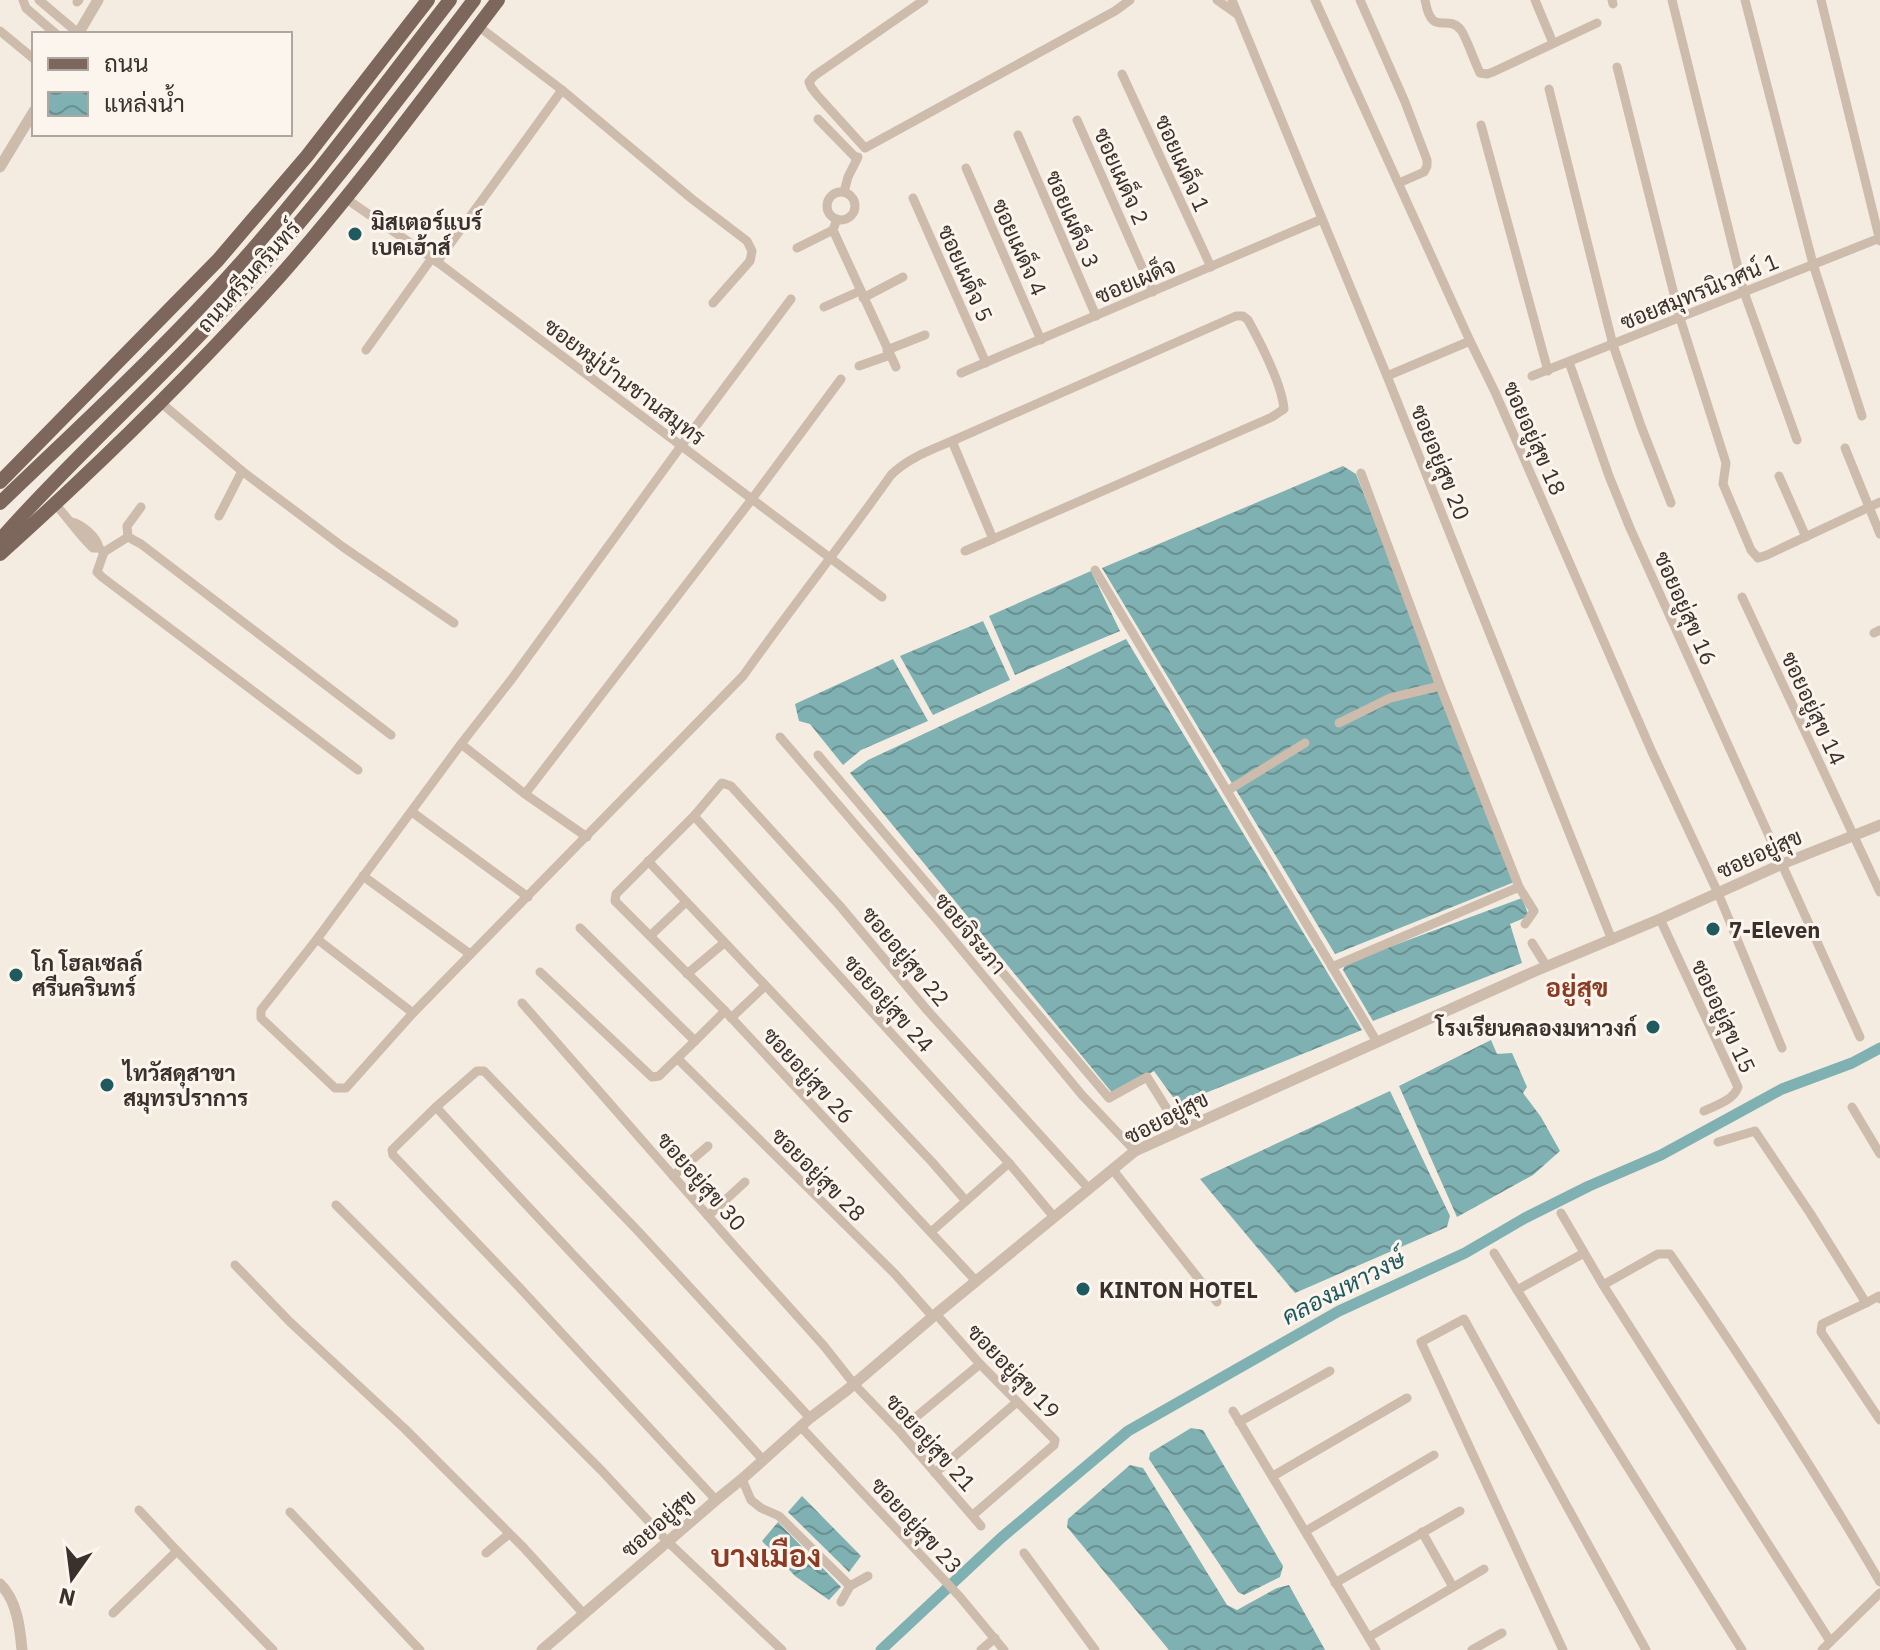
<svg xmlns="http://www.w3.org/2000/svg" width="1880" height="1650" font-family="'IBM Plex Sans',Sarabun,sans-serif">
	<defs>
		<pattern id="water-waves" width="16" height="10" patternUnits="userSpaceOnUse" patternTransform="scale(2)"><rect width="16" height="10" fill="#7fb0b2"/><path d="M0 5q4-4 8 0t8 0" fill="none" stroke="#699091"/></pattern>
	</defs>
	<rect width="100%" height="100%" fill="#f4ebe1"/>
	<g fill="url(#water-waves)">
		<polygon points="1343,466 1356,474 1517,881 1335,954 1102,568"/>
		<polygon points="1091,571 1120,631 1015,675 989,616"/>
		<polygon points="983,621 1010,680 933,715 900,656"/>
		<polygon points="1126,639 1362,1030 1178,1104 1154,1071 1114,1095 850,773 868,760"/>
		<polygon points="893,659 928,721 861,750 843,765 810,724 799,721 795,704"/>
		<polygon points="1522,898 1529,916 1510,924 1522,963 1373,1021 1343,970 1346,963"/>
		<polygon points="1491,1040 1497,1054 1512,1053 1527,1087 1523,1093 1541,1117 1560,1151 1533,1175 1457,1217 1399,1086"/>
		<polygon points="1390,1091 1450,1216 1447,1227 1295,1293 1200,1179"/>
		<polygon points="1191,1428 1203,1430 1283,1566 1280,1577 1244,1595 1238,1592 1149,1459 1150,1453"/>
		<polygon points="1130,1465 1143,1468 1227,1605 1237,1610 1277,1588 1289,1585 1325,1650 1169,1650 1067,1527 1068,1519"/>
		<polygon points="802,1496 861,1556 849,1572 788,1512"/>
		<polygon points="778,1522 841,1587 829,1600 795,1576 762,1541"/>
	</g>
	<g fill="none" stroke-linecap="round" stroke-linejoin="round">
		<polyline stroke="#7fb0b2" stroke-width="11" points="881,1650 1001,1538 1128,1431 1339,1311 1465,1253 1525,1218 1589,1186 1661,1155 1782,1089 1852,1063 1880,1048"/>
		<g stroke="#cdbbac" stroke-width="9">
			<polyline points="23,0 26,8 56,34"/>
			<polyline points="39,0 78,33"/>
			<polyline points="924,0 814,76 809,82 811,87 817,95 865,148 1115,11 1130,0"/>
			<polyline points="1217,0 1237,14"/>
			<polyline points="1232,0 1387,376 1612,940"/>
			<polyline points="1315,0 1470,341 1495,392 1652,752 1718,893 1782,1048"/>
			<polyline points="1360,0 1405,102 1427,160 1427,166 1424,172 1399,183"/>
			<path d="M1425 0C1432 39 1446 12 1461 30 1466 37 1475 63 1480 73L1487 74 1493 72 1597 23"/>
			<polyline points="1535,0 1553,43"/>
			<polyline points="1612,0 1613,4"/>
			<polyline points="1672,0 1744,292 1797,440"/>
			<polyline points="1745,0 1813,264 1862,416"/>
			<polyline points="1821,0 1880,241"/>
			<polyline points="77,2 79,0"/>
			<polyline points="478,26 562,90 692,199 747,241 752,251 750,261 713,303"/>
			<polyline points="0,31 34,59"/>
			<polyline points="1617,67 1680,318 1726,463 1723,484 1751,550 1758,558 1767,555 1880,502"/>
			<polyline points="1122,74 1211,267"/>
			<polyline points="1549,89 1613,345 1641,426 1671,503"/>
			<polyline points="818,119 857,159"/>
			<polyline points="1077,120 1153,292"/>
			<polyline points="1481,125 1548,371"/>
			<polyline points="1018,135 1096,316"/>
			<polyline points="966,168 1041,340"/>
			<polyline points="844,192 848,177 858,157"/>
			<circle cx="841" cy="206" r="14"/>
			<polyline points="345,198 432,258 882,597"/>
			<polyline points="913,198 986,363"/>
			<polyline points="837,219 833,230 896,367"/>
			<polyline points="797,248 833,230"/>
			<polyline points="437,262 562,90"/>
			<polyline points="863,298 903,277"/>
			<path d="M791 299 681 446 511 680 461 744 317 939 261 1010V1018L335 1088H346L413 1013 743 676C791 608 843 543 891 475 908 458 931 450 952 441L1236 316H1243L1248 320C1260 342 1282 385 1284 409L1272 417 993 539 952 441"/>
			<polyline points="824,307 860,291"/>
			<polyline points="366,350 432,258"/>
			<polyline points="887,350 925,335"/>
			<polyline points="1569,362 1609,476 1630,528 1860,1037"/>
			<polyline points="859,366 890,355"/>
			<polyline points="961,373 1322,219"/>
			<polyline points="1387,376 1470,341"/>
			<polyline points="1532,376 1880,238"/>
			<polyline points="160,402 242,471 343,547 454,623"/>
			<polyline points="1845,448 1880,534"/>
			<polyline points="1779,476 1806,537"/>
			<path d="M55 504C69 519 78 534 93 548H99L104 552 128 537 141 544 391 735"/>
			<polyline points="219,516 242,471"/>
			<path d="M71 522C82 524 97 537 99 548"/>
			<polyline points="128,537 127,526 141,507"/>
			<polyline points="965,551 993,539"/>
			<polyline points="104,552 97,572 102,577 358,770"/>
			<polyline points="1095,570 1377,1042"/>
			<polyline points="1742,597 1880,892"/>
			<polyline points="1874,633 1880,630"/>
			<polyline points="1339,723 1390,698 1440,686"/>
			<polyline points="780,737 938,921 1082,1095 1135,1151"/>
			<polyline points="461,744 525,794"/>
			<polyline points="818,755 1109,1098 1147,1077 1180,1130"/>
			<polyline points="1227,791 1305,743"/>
			<polyline points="412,812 528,897"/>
			<polyline points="694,816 1009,1163 1054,1217"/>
			<polyline points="587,837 525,794 752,499 841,379"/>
			<polyline points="648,861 932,1162 966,1201 931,1232"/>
			<polyline points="363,876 470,954"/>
			<polyline points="1519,887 1534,911 1525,924"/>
			<path d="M1660 919 1738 1087C1733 1101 1716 1105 1704 1111"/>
			<polyline points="650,936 686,902"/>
			<polyline points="317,939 413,1013"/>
			<polyline points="1532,943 1547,967"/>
			<polyline points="1332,967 1519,887 1440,686 1361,473"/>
			<polyline points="540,972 652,1077 659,1076 695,1041 580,928"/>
			<polyline points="687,974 724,943"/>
			<polyline points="522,1003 737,1249 824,1346 854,1384 899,1431 981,1526"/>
			<polyline points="731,1018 765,986"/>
			<polyline points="695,1041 725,1011"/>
			<polyline points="678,1059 895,1274 933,1317"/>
			<path d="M436 1107C544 1226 656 1340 763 1460"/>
			<polyline points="1852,1107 1880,1154"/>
			<polyline points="1718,1142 1755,1131 1810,1213 1866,1303 1879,1296 1880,1299"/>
			<polyline points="1113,1170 1217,1302"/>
			<polyline points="673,1176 708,1146"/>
			<polyline points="966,1201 1009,1163"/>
			<polyline points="336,1205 601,1470 667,1541 782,1650"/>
			<polyline points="1561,1213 1603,1285 1830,1641"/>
			<polyline points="708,1216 745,1182"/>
			<polyline points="1494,1253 1742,1650"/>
			<polyline points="235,1265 290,1322 405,1429 523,1547 583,1613"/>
			<polyline points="976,1281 725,1011 615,901 616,894 694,816 722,783 731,786 840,906 927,1010 1089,1189"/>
			<path d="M1603 1285 1658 1254H1670C1744 1361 1814 1469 1880 1582"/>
			<polyline points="1517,1290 1584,1253"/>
			<polyline points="1866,1303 1822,1324 1821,1332 1880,1420"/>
			<polyline points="936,1314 980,1364 1055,1440 1054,1445 973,1515"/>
			<polyline points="1233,1411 1376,1650"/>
			<polyline points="1239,1422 1330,1371"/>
			<polyline points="801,1427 960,1597 1004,1650"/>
			<polyline points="899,1431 980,1364"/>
			<polyline points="935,1473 1017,1402"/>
			<polyline points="1273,1476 1407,1398"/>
			<polyline points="742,1479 751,1500 761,1508 779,1516 850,1586"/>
			<polyline points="716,1500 519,1287 393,1155 392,1150 436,1107 477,1071 484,1071 637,1230 810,1418"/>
			<polyline points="139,1510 177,1551 273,1650"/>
			<polyline points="290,1512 420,1650"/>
			<polyline points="1306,1531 1434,1455"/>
			<polyline points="1422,1532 1453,1587"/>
			<polyline points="486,1553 509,1534"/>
			<polyline points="1024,1553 1095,1650"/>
			<polyline points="1335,1583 1460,1511"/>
			<polyline points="841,1602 850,1586 868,1576"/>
			<polyline points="113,1613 177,1551"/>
			<polyline points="1369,1637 1484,1569"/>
			<polyline points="981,1650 995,1638"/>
			<polyline points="1472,1650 1502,1633"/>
			<polyline points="1563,1650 1421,1342 1464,1319 1646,1650"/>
			<polyline points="1822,1650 1880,1593"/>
		</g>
		<g stroke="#cdbbac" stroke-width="11">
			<polyline points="78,34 98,0"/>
			<polyline points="0,167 34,111"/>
			<path d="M0 1584C17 1600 20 1628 22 1650"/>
			<polyline points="542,1650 716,1500 742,1479 810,1418 847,1390 936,1314 1135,1151 1533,972 1660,919 1782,864 1880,825"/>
		</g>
		<g stroke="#7d675c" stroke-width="14">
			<polyline points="0,482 218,260 307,156 428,0"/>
			<path d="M0 503C80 426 163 350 237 267 313 182 380 90 450 0"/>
			<path d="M0 540C71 459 152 388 225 308 314 211 394 105 474 0"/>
			<path d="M0 554C98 466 192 374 280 276 357 189 428 92 498 0"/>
		</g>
	</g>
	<g fill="#1f5a5e" stroke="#fbf5ee" stroke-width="3">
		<circle cx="355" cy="234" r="8"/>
		<circle cx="1713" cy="929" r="8"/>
		<circle cx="16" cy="975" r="8"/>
		<circle cx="1653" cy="1027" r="8"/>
		<circle cx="107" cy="1085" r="8"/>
		<circle cx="1083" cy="1289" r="8"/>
	</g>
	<g text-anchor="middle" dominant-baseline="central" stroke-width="6" stroke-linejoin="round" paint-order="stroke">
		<g font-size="22" fill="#3b302b" stroke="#fbf5ee">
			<text transform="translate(1183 163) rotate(66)">ซอยเผด็จ 1</text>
			<text transform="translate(1122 176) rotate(66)">ซอยเผด็จ 2</text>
			<text transform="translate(1073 219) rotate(67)">ซอยเผด็จ 3</text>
			<text transform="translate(1020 247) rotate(66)">ซอยเผด็จ 4</text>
			<text transform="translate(966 273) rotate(66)">ซอยเผด็จ 5</text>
			<text transform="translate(248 276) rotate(-48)">ถนนศรีนครินทร์</text>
			<text transform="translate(1135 280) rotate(-23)">ซอยเผด็จ</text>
			<text transform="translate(1699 291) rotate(-22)">ซอยสมุทรนิเวศน์ 1</text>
			<text transform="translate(625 381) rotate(37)">ซอยหมู่บ้านชานสมุทร</text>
			<text transform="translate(1535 438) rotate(66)">ซอยอยู่สุข 18</text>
			<text transform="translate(1441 462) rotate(68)">ซอยอยู่สุข 20</text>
			<text transform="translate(1686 608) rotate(66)">ซอยอยู่สุข 16</text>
			<text transform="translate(1814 708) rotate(65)">ซอยอยู่สุข 14</text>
			<text transform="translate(1759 853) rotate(-24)">ซอยอยู่สุข</text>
			<text transform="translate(971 933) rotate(50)">ซอยจิระภา</text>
			<text transform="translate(906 956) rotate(50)">ซอยอยู่สุข 22</text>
			<text transform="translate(889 1003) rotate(48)">ซอยอยู่สุข 24</text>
			<text transform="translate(1724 1016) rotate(65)">ซอยอยู่สุข 15</text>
			<text transform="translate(809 1075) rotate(47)">ซอยอยู่สุข 26</text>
			<text transform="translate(1166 1117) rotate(-27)">ซอยอยู่สุข</text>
			<text transform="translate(819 1174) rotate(45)">ซอยอยู่สุข 28</text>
			<text transform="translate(702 1181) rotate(49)">ซอยอยู่สุข 30</text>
			<text transform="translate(1014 1371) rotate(46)">ซอยอยู่สุข 19</text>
			<text transform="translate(931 1442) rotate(48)">ซอยอยู่สุข 21</text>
			<text transform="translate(658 1523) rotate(-41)">ซอยอยู่สุข</text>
			<text transform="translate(917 1525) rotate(47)">ซอยอยู่สุข 23</text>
		</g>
		<g font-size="22" font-weight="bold" fill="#3b302b" stroke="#fbf5ee" text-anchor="start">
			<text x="371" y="221">มิสเตอร์แบร์<tspan x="371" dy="25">เบคเฮ้าส์</tspan></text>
			<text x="1729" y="929">7-Eleven</text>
			<text x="32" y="962">โก โฮลเซลล์<tspan x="32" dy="25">ศรีนครินทร์</tspan></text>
			<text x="1637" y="1027" text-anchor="end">โรงเรียนคลองมหาวงก์</text>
			<text x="123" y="1072">ไทวัสดุสาขา<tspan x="123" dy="25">สมุทรปราการ</tspan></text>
			<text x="1099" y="1289">KINTON HOTEL</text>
		</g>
		<g font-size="24" font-style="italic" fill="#1f5a5e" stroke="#fbf5ee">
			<text transform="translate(1343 1287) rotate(-27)">คลองมหาวงษ์</text>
		</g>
		<g font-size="26" font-weight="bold" fill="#8c3b22" stroke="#fbf5ee">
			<text x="1577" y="987">อยู่สุข</text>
		</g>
		<g font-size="30" font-weight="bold" fill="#8c3b22" stroke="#fbf5ee">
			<text x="766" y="1555">บางเมือง</text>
		</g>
	</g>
	<rect x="32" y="32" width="260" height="104" fill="#fbf5ee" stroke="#aea6a0" stroke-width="2"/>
	<rect x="48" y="58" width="40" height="12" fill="#7d675c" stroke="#aea6a0" stroke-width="2"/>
	<text x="104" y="72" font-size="24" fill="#3b302b">ถนน</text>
	<rect x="48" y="92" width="40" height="24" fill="url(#water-waves)" stroke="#aea6a0" stroke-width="2"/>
	<text x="104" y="112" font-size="24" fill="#3b302b">แหล่งน้ำ</text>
	<g transform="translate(72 1578) rotate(194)" stroke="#fbf5ee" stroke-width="6" paint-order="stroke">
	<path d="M0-6L14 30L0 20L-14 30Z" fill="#3b302b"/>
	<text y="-12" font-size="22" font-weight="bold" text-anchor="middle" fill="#3b302b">N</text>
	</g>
</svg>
